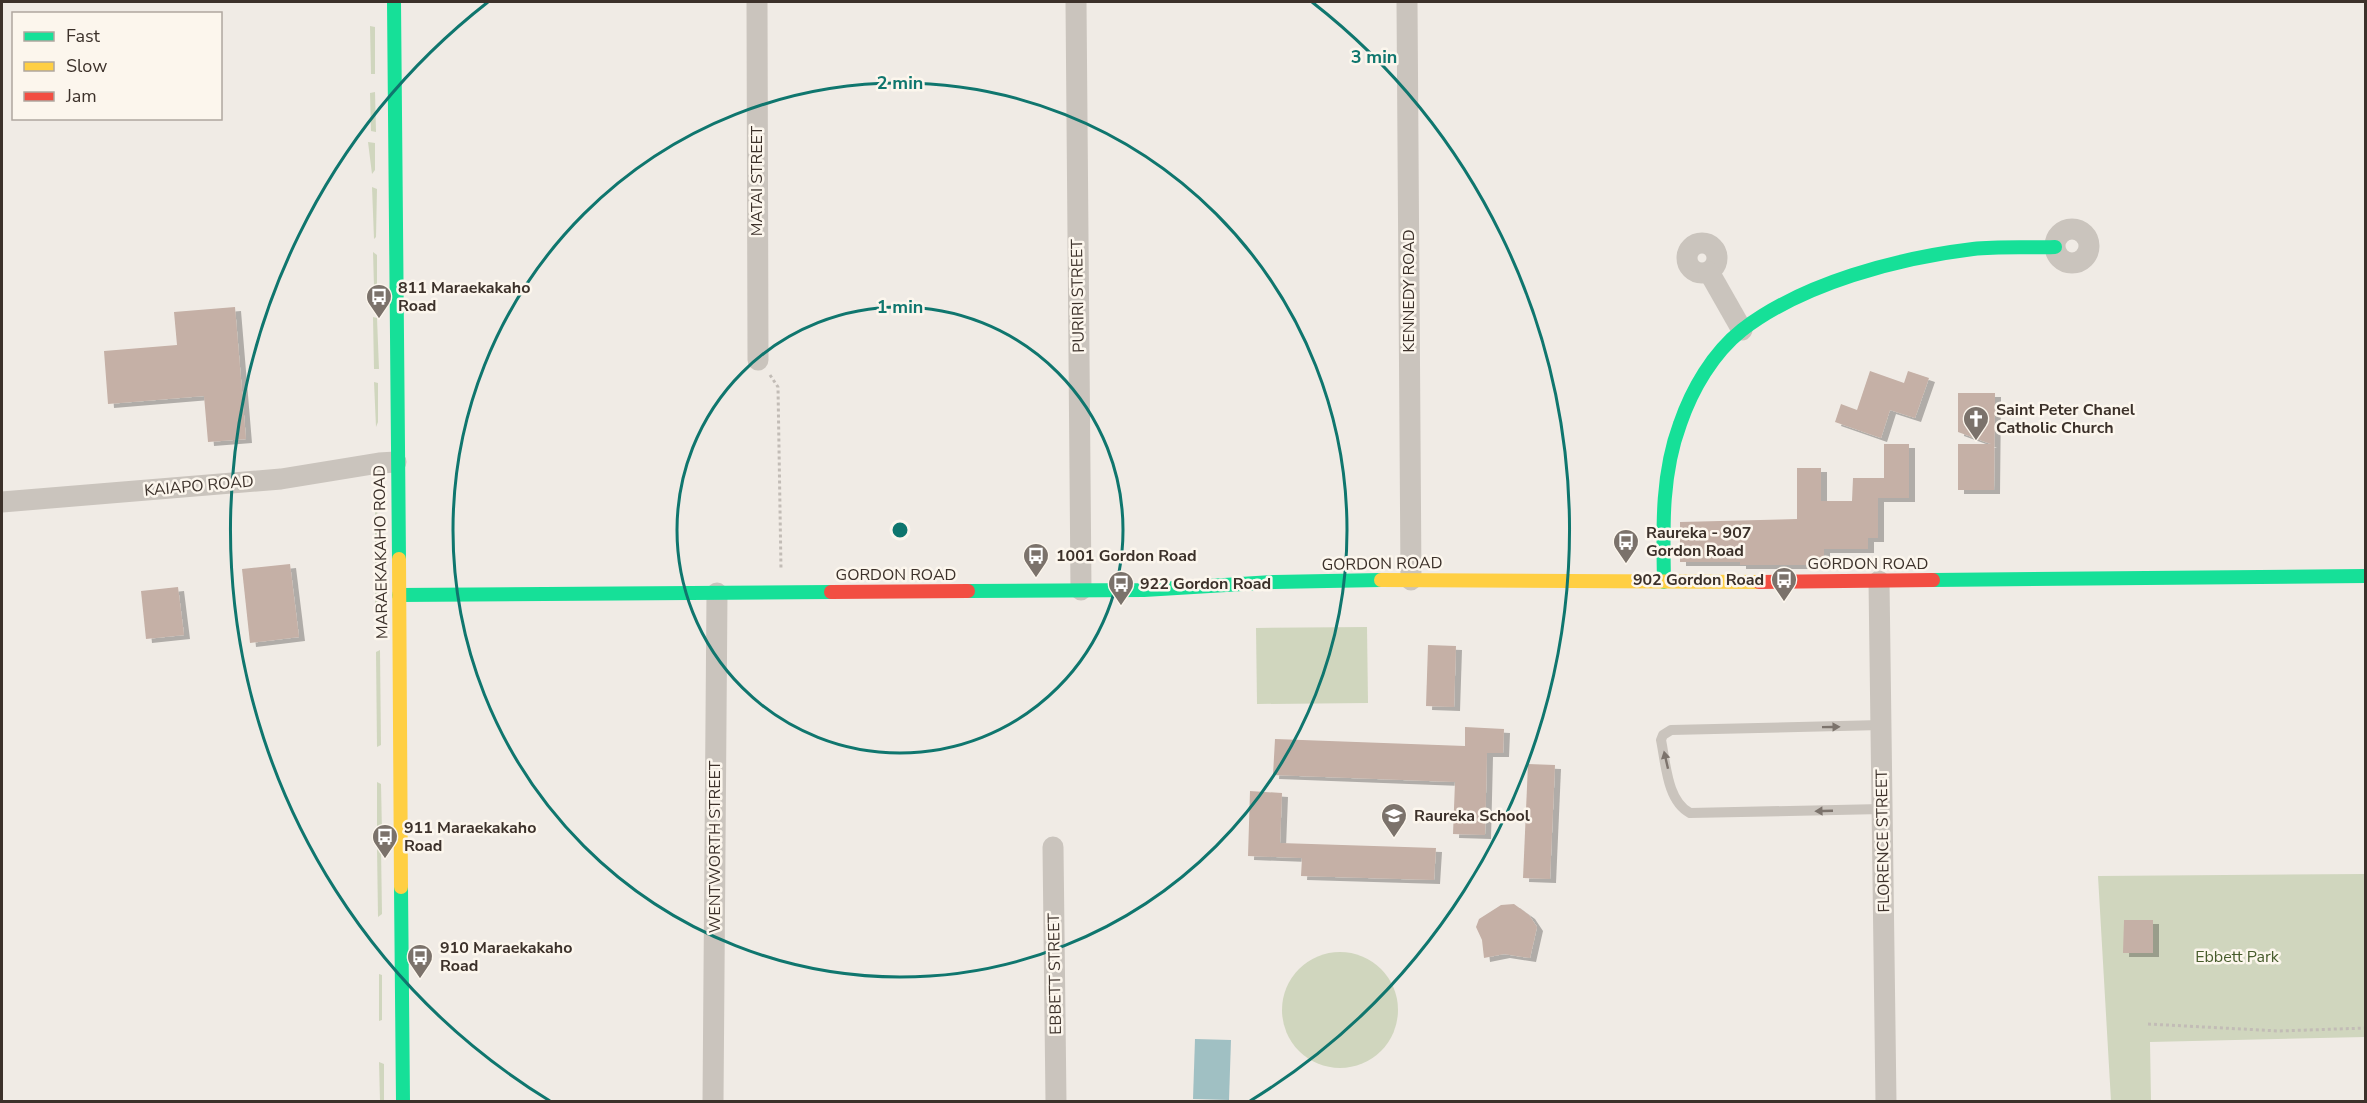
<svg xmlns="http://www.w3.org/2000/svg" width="2367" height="1103" font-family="'Nunito Sans',sans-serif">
	<defs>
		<filter id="shadow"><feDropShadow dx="6" dy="4" stdDeviation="0" flood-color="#0004"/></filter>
	</defs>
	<rect width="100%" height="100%" fill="#f0ebe5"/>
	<g fill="#d0d6be">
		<polygon points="370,26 375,27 375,74 371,74"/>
		<polygon points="375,92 376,132 371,131 370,93"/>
		<polygon points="368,142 375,143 375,170 372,174"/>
		<polygon points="372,187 377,189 376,237 374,239"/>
		<polygon points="373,252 377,255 377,285 374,287"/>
		<polygon points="373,317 377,318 379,369 374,369"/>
		<polygon points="374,382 378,383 378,422 376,427"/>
		<polygon points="377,502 380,602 375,603 375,506"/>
		<polygon points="1367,627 1368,703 1257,704 1256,628"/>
		<polygon points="380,650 381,745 377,747 376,652"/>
		<polygon points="377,782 381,784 382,833 377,837"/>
		<polygon points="377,847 381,847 382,914 378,917"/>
		<polygon points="2365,874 2365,1037 2150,1042 2151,1101 2111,1101 2098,876"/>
		<circle cx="1340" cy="1010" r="58"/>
		<polygon points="379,974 382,975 382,1020 379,1021"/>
		<polygon points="379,1062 384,1064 384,1101 380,1101"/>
	</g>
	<polygon fill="#a0c0c3" points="1195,1039 1231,1040 1229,1100 1193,1099"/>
	<g fill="#c5b0a6" filter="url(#shadow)">
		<polygon points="235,307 246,439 208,442 204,396 108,404 104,351 177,345 174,312"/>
		<polygon points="1870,371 1904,383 1908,371 1929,378 1915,418 1890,410 1881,438 1835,422 1841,404 1857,410"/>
		<polygon points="1958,393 1995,393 1994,490 1958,490 1958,444 1991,444 1958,432"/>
		<polygon points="1884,444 1909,444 1909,498 1878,498 1878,538 1868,538 1868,549 1824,549 1824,565 1740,565 1740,562 1680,562 1680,522 1797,519 1797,468 1821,468 1821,501 1852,501 1853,478 1884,478"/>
		<polygon points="290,564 299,637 250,643 242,569"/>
		<polygon points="178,587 184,635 146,639 141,591"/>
		<polygon points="1428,645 1456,646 1454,707 1426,706"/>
		<polygon points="1465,727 1504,729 1503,753 1487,753 1485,835 1453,834 1455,782 1273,775 1275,739 1465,746"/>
		<polygon points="1528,764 1555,765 1550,879 1523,878"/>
		<polygon points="1250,791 1282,793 1280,843 1436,848 1434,880 1301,876 1302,858 1248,856"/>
		<polygon points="1514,904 1529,915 1537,927 1530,958 1504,954 1484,958 1482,940 1476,927 1479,919 1501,905"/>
		<polygon points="2124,920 2153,920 2153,953 2123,953"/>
	</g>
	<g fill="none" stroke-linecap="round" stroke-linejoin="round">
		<g stroke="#c2bcb6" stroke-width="3" stroke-dasharray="3 3" stroke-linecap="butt">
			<polyline points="770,375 778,387 781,570"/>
			<polyline points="2148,1024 2279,1031 2366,1028"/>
		</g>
		<path stroke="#cac4bd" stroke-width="10" d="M1881 725 1671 730 1663 735 1661 740C1666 764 1667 801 1690 813L1882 809"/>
		<g stroke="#cac4bd" stroke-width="21">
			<polyline points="757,2 758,360"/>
			<polyline points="1076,2 1081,590"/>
			<polyline points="1407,2 1411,580"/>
			<circle cx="2072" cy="246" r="17"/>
			<circle cx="1702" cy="258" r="15"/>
			<polyline points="1709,272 1742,330"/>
			<polyline points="2,502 281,479 379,463 396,462"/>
			<polyline points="1879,581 1886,1102"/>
			<polyline points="1053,847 1056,1102"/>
			<polyline points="713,1102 717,593"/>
		</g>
		<g stroke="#16e098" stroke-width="14">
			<polyline points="394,2 399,559"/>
			<polyline points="1933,580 2366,576"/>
			<path d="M1664 582C1663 529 1661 475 1680 424 1692 389 1713 353 1742 330 1803 283 1898 258 1973 249 2000 246 2028 248 2055 247"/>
			<polyline points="968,591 1144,590 1274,582 1381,580"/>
			<polyline points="399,595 831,592"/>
			<polyline points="401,887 403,1102"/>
		</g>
		<g stroke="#ffcf43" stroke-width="14">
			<polyline points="399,559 401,887"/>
			<polyline points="1381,580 1759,582"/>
		</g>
		<g stroke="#f24e42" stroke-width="14">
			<polyline points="1759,582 1933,580"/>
			<polyline points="831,592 968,591"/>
		</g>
	</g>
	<defs><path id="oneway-solid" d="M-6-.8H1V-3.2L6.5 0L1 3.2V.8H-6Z" transform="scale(1.5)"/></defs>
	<g fill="#7c736c">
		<use href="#oneway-solid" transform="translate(1831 727) rotate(-1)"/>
		<use href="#oneway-solid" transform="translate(1666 760) rotate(-103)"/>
		<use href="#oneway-solid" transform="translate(1824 811) rotate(178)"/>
	</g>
	<g fill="none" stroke="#0f766e" stroke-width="3">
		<circle cx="900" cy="530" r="223"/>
		<circle cx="900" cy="530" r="447"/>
		<path d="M550 1101A670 670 0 0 1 488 2M1312 2A670 670 0 0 1 1250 1101"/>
	</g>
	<defs>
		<symbol id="bus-pin" viewBox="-11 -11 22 30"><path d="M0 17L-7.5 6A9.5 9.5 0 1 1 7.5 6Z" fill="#7b726b" stroke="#fcf6ed"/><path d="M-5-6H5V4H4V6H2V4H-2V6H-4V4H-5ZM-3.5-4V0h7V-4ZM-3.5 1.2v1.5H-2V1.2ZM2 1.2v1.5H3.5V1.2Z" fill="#fff"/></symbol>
		<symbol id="church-pin" viewBox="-11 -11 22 30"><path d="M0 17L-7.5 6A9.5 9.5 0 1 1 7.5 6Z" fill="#7b726b" stroke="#fcf6ed"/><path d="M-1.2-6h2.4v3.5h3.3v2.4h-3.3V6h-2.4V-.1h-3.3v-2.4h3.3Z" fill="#fff"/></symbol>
		<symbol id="school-pin" viewBox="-11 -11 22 30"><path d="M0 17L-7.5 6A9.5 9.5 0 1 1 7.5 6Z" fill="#7b726b" stroke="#fcf6ed"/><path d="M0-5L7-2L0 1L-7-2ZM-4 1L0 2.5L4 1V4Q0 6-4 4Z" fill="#fff"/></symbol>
	</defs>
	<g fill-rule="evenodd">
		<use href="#bus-pin" x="364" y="282" width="30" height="40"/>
		<use href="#church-pin" x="1961" y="404" width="30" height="40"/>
		<use href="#bus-pin" x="1611" y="527" width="30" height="40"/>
		<use href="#bus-pin" x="1021" y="541" width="30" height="40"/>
		<use href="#bus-pin" x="1769" y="565" width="30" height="40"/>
		<use href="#bus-pin" x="1106" y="569" width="30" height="40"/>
		<use href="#school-pin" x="1379" y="801" width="30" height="40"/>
		<use href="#bus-pin" x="370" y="822" width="30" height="40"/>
		<use href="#bus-pin" x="405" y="942" width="30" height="40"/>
	</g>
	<g text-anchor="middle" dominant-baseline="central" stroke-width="5" stroke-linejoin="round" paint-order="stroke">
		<g font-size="16" fill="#3c312a" stroke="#fcf6ed">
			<text transform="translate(757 181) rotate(-90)">MATAI STREET</text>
			<text transform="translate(1409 291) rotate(-90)">KENNEDY ROAD</text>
			<text transform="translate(1078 296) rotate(-91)">PURIRI STREET</text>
			<text transform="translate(199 486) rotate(-5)">KAIAPO ROAD</text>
			<text transform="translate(381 552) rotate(-91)">MARAEKAKAHO ROAD</text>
			<text transform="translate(1382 564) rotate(-1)">GORDON ROAD</text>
			<text x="1868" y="564">GORDON ROAD</text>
			<text x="896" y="575">GORDON ROAD</text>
			<text transform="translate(1883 841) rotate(-91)">FLORENCE STREET</text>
			<text transform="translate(715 847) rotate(-90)">WENTWORTH STREET</text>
			<text transform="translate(1055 974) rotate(-91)">EBBETT STREET</text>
		</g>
		<g font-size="16" font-weight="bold" fill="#3c312a" stroke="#fcf6ed" text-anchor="start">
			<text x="398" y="288">811 Maraekakaho<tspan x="398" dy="18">Road</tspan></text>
			<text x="1996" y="410">Saint Peter Chanel<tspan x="1996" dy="18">Catholic Church</tspan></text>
			<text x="1646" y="533">Raureka - 907<tspan x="1646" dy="18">Gordon Road</tspan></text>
			<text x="1056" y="556">1001 Gordon Road</text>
			<text x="1764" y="580" text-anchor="end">902 Gordon Road</text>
			<text x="1140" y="584">922 Gordon Road</text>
			<text x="1414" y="816">Raureka School</text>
			<text x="404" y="828">911 Maraekakaho<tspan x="404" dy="18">Road</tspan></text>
			<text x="440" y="948">910 Maraekakaho<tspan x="440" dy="18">Road</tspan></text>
		</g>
		<g font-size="16" fill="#475c2c" stroke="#fcf6ed">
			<text x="2237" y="957">Ebbett Park</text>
		</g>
	</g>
	<circle cx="900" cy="530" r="9" fill="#0f766e" stroke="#fcf6ed" stroke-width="3"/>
	<g font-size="18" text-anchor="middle" font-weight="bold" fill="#0f766e" stroke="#fcf6ed" stroke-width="5" stroke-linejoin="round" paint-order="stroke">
		<text x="1374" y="63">3 min</text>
		<text x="900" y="89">2 min</text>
		<text x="900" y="313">1 min</text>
	</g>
	<rect width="2367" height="1103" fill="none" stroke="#3c312a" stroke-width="6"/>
	<rect x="12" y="12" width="210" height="108" fill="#fcf6ed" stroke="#afa79f" stroke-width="1.5"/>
	<rect x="24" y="32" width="30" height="9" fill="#16e098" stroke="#afa79f" stroke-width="1.5"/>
	<text x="66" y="42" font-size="18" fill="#3c312a">Fast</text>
	<rect x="24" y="62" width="30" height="9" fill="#ffcf43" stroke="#afa79f" stroke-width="1.5"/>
	<text x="66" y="72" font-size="18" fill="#3c312a">Slow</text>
	<rect x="24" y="92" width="30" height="9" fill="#f24e42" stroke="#afa79f" stroke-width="1.5"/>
	<text x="66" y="102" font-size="18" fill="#3c312a">Jam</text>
</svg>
